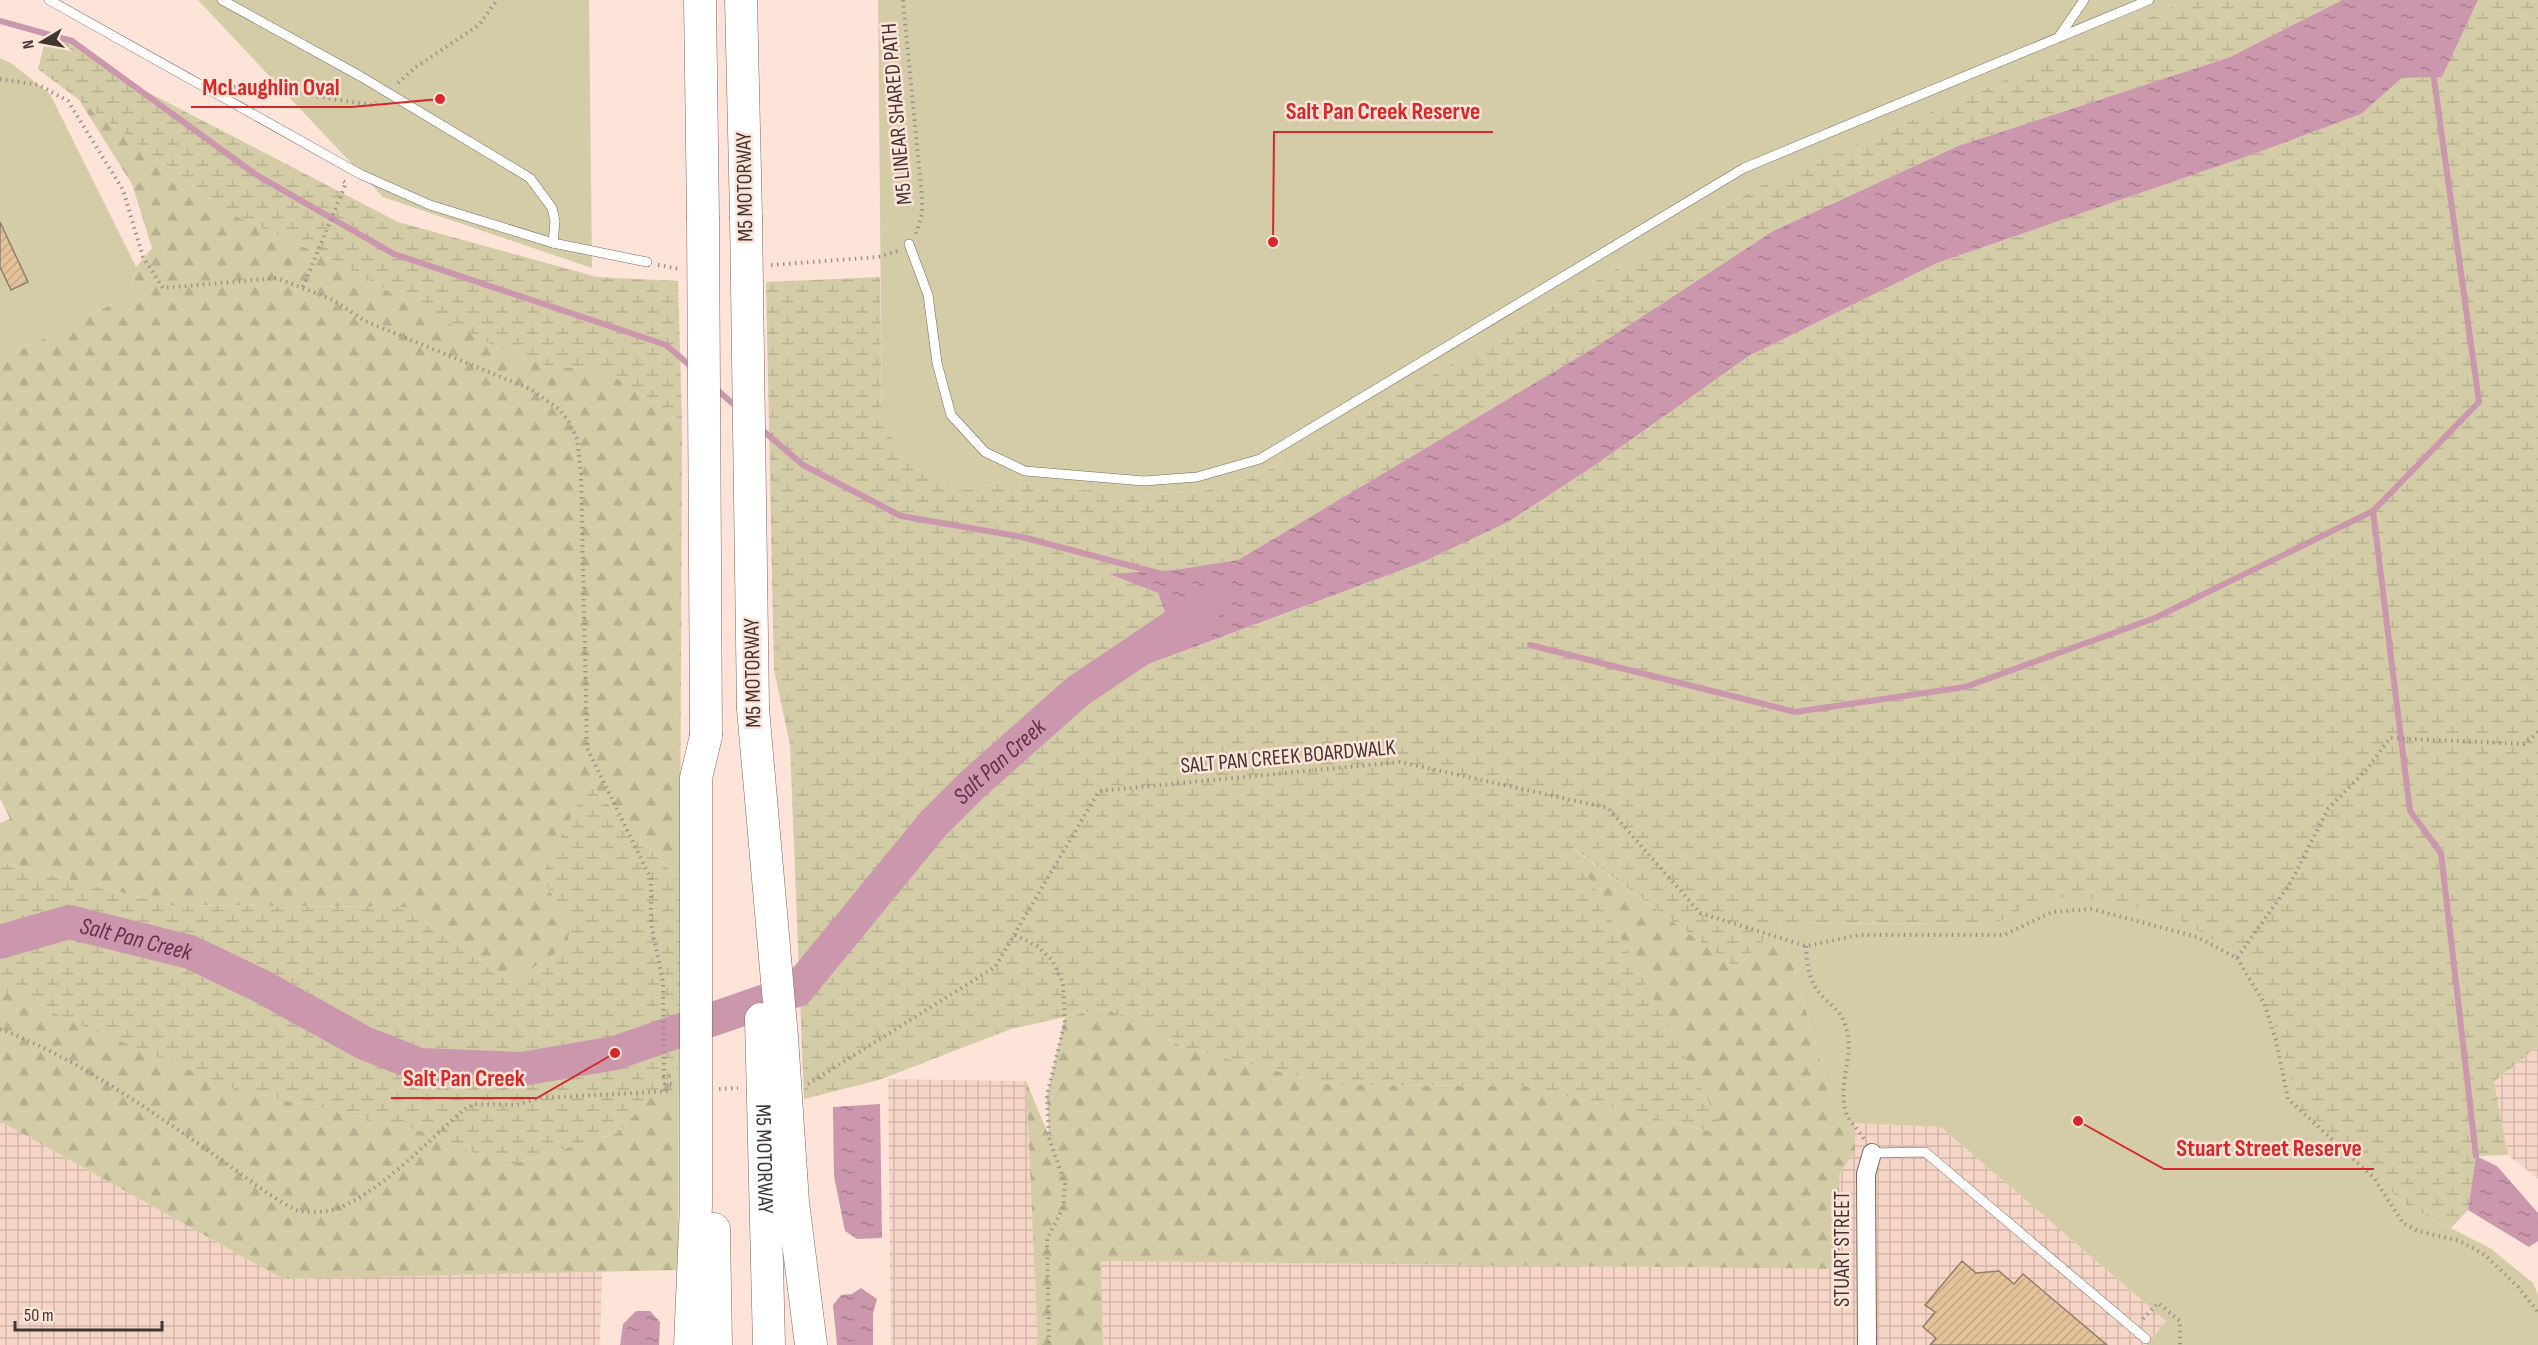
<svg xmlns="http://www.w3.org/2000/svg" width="2538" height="1345" font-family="'Sofia Sans Condensed',sans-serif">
	<defs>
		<pattern id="industrial-grid" width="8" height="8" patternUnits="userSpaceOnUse" patternTransform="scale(1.5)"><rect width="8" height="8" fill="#f5d5c6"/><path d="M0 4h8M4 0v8" fill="none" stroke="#d3b7ab"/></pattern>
		<pattern id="forest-firs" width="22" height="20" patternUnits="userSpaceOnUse" patternTransform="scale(1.5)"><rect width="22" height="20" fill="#d3cca7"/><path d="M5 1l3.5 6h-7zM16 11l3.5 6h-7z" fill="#b6b090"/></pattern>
		<pattern id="wetland-marsh" width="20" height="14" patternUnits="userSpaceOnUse" patternTransform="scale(1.5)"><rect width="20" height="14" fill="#d3cca7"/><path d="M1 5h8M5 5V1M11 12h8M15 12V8" fill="none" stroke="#b6b090"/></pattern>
		<pattern id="water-ripples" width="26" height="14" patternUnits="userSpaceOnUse" patternTransform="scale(1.5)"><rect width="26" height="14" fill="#ca97ac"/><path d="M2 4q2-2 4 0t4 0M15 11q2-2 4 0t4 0" fill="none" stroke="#a67c8d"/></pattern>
		<pattern id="building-hatch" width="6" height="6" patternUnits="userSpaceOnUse" patternTransform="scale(1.5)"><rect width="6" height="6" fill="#e4c29a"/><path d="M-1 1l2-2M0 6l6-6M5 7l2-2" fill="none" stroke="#c5a785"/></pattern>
	</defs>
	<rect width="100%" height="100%" fill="#fee4d8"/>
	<g fill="url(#industrial-grid)">
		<polygon points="2538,1046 2538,1179 2508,1155 2494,1082"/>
		<polygon points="888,1079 1026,1081 1038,1345 891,1345"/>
		<polygon points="0,1121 283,1279 602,1271 600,1345 0,1345"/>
		<polygon points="1854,1123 1941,1127 2166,1321 2145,1345 1103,1345 1101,1261 1839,1269 1839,1175 1854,1151"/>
	</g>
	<g fill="url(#forest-firs)">
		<polygon points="79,100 229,213 339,263 425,312 555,367 594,368 617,378 682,423 680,881 588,783 541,877 571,924 567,946 511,982 405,907 171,905 0,862 0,823 10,819 0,798 0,360 130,295 136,267 152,248 132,184"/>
		<polygon points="1571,847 1736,968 1781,923 1837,1119 1854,1123 1855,1151 1839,1175 1840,1269 1101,1261 1103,1345 1038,1345 1026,1081 1049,1136 1047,1095 1065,1017 1105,1008 1188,1049 1333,1085 1525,1086 1727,1136"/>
		<polygon points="0,985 235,1089 425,1132 506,1166 617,1133 679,1067 678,1270 283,1279 0,1121"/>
	</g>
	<g fill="url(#wetland-marsh)">
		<polygon points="2188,0 2342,0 2230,57 1958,146 1773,231 1597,346 1238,560 1173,570 1111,575 1158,593 1172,632 1150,664 1423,562 1508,522 1594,466 1749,356 1937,263 2254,154 2361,114 2402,78 2442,77 2478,0 2538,0 2538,1046 2494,1082 2508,1155 2476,1156 2468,1210 2451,1228 2407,1206 2337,1143 2044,897 1996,924 1781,923 1736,968 1573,848 1727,1136 1525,1086 1333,1085 1188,1049 1105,1008 1011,1029 879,1080 804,1099 790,745 774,670 766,282 880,277 882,421 964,490 1005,481 1139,495 1203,491 1262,473 1760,186"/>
		<polygon points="47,34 72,41 128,82 398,222 597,277 678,281 682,423 617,378 594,368 555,367 522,359 425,312 339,263 229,213 38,69"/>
		<polygon points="588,783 680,881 679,1067 617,1133 506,1166 425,1132 235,1089 69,1020 0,988 0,862 171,905 405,907 511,982 567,946 571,924 541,877"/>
	</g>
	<g fill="#d3cca7">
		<polygon points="198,0 589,0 592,268 383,197"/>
		<polygon points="878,0 2188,0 1760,186 1262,473 1203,491 1139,495 1005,481 964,490 903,455 882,421"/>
		<polygon points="0,58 11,63 50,94 136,267 130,295 0,360"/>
		<polygon points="2044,897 2108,900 2177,918 2245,958 2273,1020 2300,1109 2407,1206 2490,1248 2533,1283 2538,1295 2538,1345 2146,1345 2166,1321 1941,1127 1854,1123 1837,1119 1781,923 1996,924"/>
	</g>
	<g fill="url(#water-ripples)">
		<polygon points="2342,0 2478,0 2442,77 2402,78 2361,114 2254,154 1937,263 1749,356 1594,466 1508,522 1423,562 1149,664 1172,632 1158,593 1109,574 1173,570 1238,560 1597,346 1773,231 1958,146 2230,57"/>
		<polygon points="880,1104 882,1238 857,1239 845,1231 834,1176 833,1107"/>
		<polygon points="2476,1156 2497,1166 2538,1213 2538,1241 2529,1247 2468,1210"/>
		<polygon points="861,1288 877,1299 873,1314 873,1345 837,1345 833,1305 841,1295 852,1294"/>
		<polygon points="636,1311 650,1311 660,1322 659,1345 620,1345 623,1324"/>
	</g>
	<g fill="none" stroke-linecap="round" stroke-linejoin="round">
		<g stroke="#ca97ac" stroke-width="6">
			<polyline points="0,21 72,41 255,174 394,254 666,345 694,369"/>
			<polyline points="715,388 739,409"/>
			<polyline points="760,428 803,465 901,516 1022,537 1158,573"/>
			<polyline points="2373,511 2410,811 2441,853 2476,1156"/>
			<polyline points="1530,645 1795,712 1965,687 2155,618 2373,511 2479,402 2433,72"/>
		</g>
		<path stroke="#ca97ac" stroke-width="34" id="s1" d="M0 942 69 922 190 952 263 987 364 1043 420 1065 522 1069 615 1053 797 990 933 824 972 785 1078 691 1210 602"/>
	</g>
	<g fill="url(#building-hatch)" stroke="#8f7f6d" stroke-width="1.5">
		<polygon points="0,222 28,282 11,290 0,267"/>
		<polygon points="1962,1261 1976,1273 1999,1271 2014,1284 2023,1274 2107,1345 1930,1345 1936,1338 1923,1327 1935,1312 1925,1305"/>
	</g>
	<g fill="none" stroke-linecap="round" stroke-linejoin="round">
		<defs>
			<g id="service">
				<polyline points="49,0 360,174 430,205 553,243 647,262"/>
				<polyline points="222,0 360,76 530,178 552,208 555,221 553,243"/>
				<polyline points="2058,38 2084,0"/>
				<polyline points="909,244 928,295 937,363 951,415 985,452 1025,471 1144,481 1197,477 1260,459 1744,168 2149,0"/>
				<polyline points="1872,1153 1925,1152 2146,1339"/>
			</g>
			<polyline id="minor" points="1867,1345 1866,1174 1872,1153"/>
			<g id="motorway">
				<polyline points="700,0 703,217"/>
				<polyline points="741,0 746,216"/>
				<polyline points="753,709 782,1037 793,1202 811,1345"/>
				<path id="s2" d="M761 1019 769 1345"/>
				<polyline points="714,1229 716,1345"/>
				<polyline points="690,1345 696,1205 696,778 706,736"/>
			</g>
		</defs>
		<use href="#service" stroke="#7d675d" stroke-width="10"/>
		<use href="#minor" stroke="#7d675d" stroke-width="20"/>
		<use href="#motorway" stroke="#7d675d" stroke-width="33"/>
		<g stroke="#a29088" stroke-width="4" stroke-dasharray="1.5 4.5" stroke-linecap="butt">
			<polyline points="903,0 922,198 922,214 916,234"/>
			<polyline points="0,79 39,85 68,101 123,190 143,257 163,288 277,278 333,300 365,321 530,389 559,409 569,422 577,439 581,472 587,748 651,879 651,923 663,982 664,1076 672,1076"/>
			<polyline points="398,83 416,67 479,25 497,0"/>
			<polyline points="234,87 243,85 372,105 376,102"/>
			<polyline points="658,265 680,269"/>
			<polyline points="771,265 878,257 898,251"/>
			<polyline points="303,287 346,183 343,181"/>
			<polyline points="1015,935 1037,946 1052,960 1063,983 1065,1022 1047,1095 1049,1138 1065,1184 1063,1208 1047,1239 1049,1345"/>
			<path d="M1806 946C1807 966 1809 983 1823 997 1831 1005 1840 1011 1844 1022 1857 1052 1838 1079 1845 1109 1848 1122 1858 1128 1864 1139"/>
			<polyline points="2237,958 2264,1003 2276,1040 2288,1099 2374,1178 2403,1223 2418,1231 2460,1241 2485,1255 2518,1287 2538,1312"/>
			<path d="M0 1029C77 1058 149 1110 216 1156 242 1174 268 1196 296 1210 303 1213 324 1212 332 1210 374 1199 432 1137 466 1108L475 1104 517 1105 540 1098 672 1091"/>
			<polyline points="808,1084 995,967 1099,791 1400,762 1608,808 1700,913 1806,946 1859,935 2004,935 2052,912 2092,909 2197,937 2237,958 2291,882 2328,809 2367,769 2390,738 2524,744 2538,732"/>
			<polyline points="719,1089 738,1088"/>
			<polyline points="665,1091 665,1084 672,1084"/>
			<polyline points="2143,1319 2158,1303 2180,1321 2180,1345"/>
		</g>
		<use href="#service" stroke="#fff" stroke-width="9"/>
		<use href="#minor" stroke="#fff" stroke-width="18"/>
		<use href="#motorway" stroke="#fff" stroke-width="32"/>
		<defs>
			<g id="motorway-bridge">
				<polyline points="746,216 753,709"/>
				<polyline points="703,217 706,736"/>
			</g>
		</defs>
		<use href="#motorway-bridge" stroke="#7d675d" stroke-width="33" stroke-linecap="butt"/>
		<use href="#motorway-bridge" stroke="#fff" stroke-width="32"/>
	</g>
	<g text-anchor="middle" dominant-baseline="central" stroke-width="5" stroke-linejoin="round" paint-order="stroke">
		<g font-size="22" fill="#413732" stroke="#fee4d8">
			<text transform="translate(897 114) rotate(-95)">M5 LINEAR SHARED PATH</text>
			<text transform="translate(745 187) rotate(-91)">M5 MOTORWAY</text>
			<text transform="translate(753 673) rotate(-91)">M5 MOTORWAY</text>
			<text transform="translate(1288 757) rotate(-5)">SALT PAN CREEK BOARDWALK</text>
			<text stroke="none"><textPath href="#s2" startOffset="140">M5 MOTORWAY</textPath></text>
			<text transform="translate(1842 1249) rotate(-90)">STUART STREET</text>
		</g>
		<g font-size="24" font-style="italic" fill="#6a2c4a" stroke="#fee4d8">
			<text stroke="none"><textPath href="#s1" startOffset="1148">Salt Pan Creek</textPath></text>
			<text stroke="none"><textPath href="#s1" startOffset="141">Salt Pan Creek</textPath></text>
		</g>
	</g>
	<path fill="none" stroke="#d62828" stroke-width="2" d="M440 99L352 107H191M1273 242L1274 132H1493M615 1053L537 1098H391M2078 1121L2164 1169H2374"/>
	<g fill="#d62828" stroke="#fee4d8" stroke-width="2">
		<circle cx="440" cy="99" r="6"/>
		<circle cx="1273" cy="242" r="6"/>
		<circle cx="615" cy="1053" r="6"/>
		<circle cx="2078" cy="1121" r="6"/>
	</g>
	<g font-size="24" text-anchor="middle" font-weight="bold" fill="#d62828" stroke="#fee4d8" stroke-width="5" stroke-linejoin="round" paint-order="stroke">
		<text x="271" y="95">McLaughlin Oval</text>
		<text x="1383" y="119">Salt Pan Creek Reserve</text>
		<text x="464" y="1086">Salt Pan Creek</text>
		<text x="2269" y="1156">Stuart Street Reserve</text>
	</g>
	<g transform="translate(42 42) rotate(260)" stroke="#fee4d8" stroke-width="4.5" paint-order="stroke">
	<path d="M0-4.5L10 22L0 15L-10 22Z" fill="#413732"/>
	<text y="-9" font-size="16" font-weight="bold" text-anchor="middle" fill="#413732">N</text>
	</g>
	<path d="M15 1321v9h147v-9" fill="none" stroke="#413732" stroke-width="3"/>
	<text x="24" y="1321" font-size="18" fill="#413732" stroke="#fee4d8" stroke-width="4.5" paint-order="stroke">50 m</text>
</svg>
